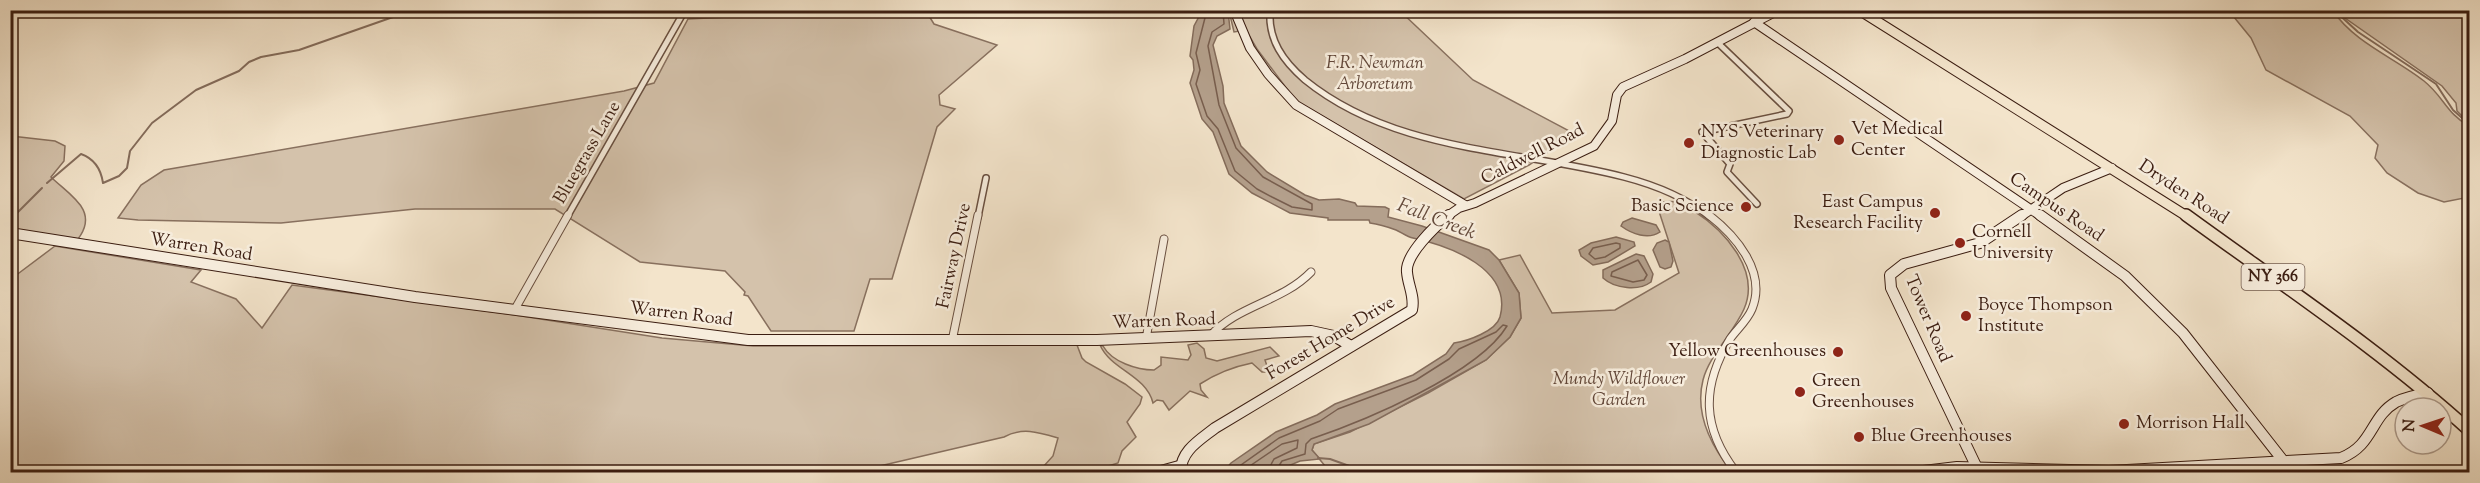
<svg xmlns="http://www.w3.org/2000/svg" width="2480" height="483" font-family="'Sorts Mill Goudy',serif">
	<rect width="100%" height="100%" fill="#f3e4cb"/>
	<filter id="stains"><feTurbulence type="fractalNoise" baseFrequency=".00333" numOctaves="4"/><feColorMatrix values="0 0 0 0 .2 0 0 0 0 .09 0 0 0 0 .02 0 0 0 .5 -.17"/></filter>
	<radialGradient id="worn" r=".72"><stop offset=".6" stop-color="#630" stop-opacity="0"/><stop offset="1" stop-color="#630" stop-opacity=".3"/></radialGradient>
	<g fill="#d4c2ab" stroke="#88705e" stroke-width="1.5">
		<polygon points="743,10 926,11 934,24 997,45 939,95 940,105 955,109 937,127 892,279 870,279 854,331 771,331 748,296 744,295 745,292 725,271 640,262 555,209 415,209 281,223 138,220 118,218 141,185 164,170 624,91 654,83 688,19 748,16"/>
		<polygon points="1229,11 1400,11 1473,80 1575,134 1529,165 1464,199 1296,101 1257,49 1246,30 1234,32"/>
		<path d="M2229 11H2333C2355 43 2395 58 2424 81 2444 97 2446 113 2469 126V203L2464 198 2444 202 2418 193 2387 173 2375 158 2378 145 2350 116 2266 70 2251 38Z"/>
		<polygon points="2335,11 2469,11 2469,123 2457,111 2456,103 2442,86"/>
		<path d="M11 136 55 141 65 146 64 161 51 177C69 195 100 210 78 239L11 230Z"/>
		<path d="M1656 202C1663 202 1672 201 1679 202 1684 203 1690 208 1694 211 1724 230 1761 270 1744 309 1734 332 1709 356 1703 380 1694 415 1712 447 1732 472H1330L1312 450 1314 444 1350 432 1428 393 1486 360 1510 337 1521 318 1519 293 1499 260 1520 255 1552 313 1615 310 1679 273Z"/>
		<path d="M55 246 201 270 191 282 236 299 262 328 292 285 515 315 662 338 753 346 1077 345 1082 358 1086 362 1125 384 1142 397 1140 404 1127 422 1136 437 1122 451 1118 463 1105 467 1106 472H1042V468L1053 456 1058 438C1038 432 1022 427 1004 437L854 472H11V279Z"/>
		<path d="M1197 343 1204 349 1206 358 1217 361 1270 347 1279 356 1265 360 1269 372H1262L1252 363C1232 367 1217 373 1200 384L1201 390 1207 397 1190 391 1169 410 1163 401 1157 400 1153 403C1146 375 1111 370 1100 345L1103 346C1112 362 1137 370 1154 370L1161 365V357L1188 360 1191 355 1188 345Z"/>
	</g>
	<g fill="#b4a08c" stroke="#846c5b" stroke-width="1.5">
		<path d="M1202 11H1228L1230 29 1217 36 1213 45 1223 86 1224 103 1241 146 1267 172 1305 195 1319 200 1339 199 1355 203 1357 206 1385 207 1389 209 1388 217 1422 226 1489 250 1499 260 1519 293 1521 318 1510 337 1486 360 1369 424 1314 444 1312 450 1320 459 1300 461 1274 472H1223L1231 463 1276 432 1317 415 1335 404 1413 375 1446 354 1454 343C1468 341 1496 331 1500 317 1513 269 1450 246 1413 238 1407 237 1401 232 1396 230 1388 227 1378 224 1370 223L1369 220H1328V218L1290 213 1252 193 1229 174 1213 132 1202 119 1190 83 1194 70 1193 60 1190 56 1194 26Z"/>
		<path d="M1632 218 1656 225 1660 232C1648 240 1632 234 1621 226L1623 222Z"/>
		<polygon points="1616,237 1634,242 1635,246 1608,262 1593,265 1581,256 1579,250 1591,243"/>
		<polygon points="1665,240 1669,242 1673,261 1671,267 1665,269 1660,267 1653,250 1657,243"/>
		<path d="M1636 254 1644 256 1653 274 1651 282C1639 291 1615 289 1603 278V270Z"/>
	</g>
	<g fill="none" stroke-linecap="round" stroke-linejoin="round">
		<g stroke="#785e4e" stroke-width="1.5">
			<polyline points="1207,10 1196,53 1200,70 1196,84 1207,116 1218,129 1235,171 1257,189 1272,197 1292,207 1312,210 1312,204 1263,177 1236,148 1219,105 1208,46 1212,32 1224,24 1223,10"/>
			<polygon points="1616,243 1620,244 1620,248 1605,257 1595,259 1589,254 1593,248"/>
			<polygon points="1638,260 1647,275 1644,280 1633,282 1611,276 1612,272"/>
			<path d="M1231 472 1279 438 1320 421 1338 409 1416 380 1449 359 1459 349 1496 332 1503 325 1507 326C1478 374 1364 421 1311 439L1306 444 1305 454 1282 461 1275 472"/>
			<polyline points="1241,472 1282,444 1298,440 1297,448 1274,459 1267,472"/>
		</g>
		<g stroke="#846c5b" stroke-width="2">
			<polyline points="2334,10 2358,32 2436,84 2453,110 2470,125"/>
			<path d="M47 183 81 154C95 159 101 169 103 183L119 176 127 168 130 151 152 123 196 90 239 71 249 62 261 57 299 50 413 10"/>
			<polyline points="10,220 42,188"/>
			<polyline points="1318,458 1330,459 1366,472"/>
			<polyline points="1443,472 1456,472"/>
		</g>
		<defs>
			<g id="street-far1">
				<path d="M1270 10C1268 40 1283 61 1305 80 1395 153 1517 149 1624 177 1655 185 1685 197 1710 217"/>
				<polyline points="1717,42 1789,111 1787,114 1702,132 1730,164 1727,172 1757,204"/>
				<polyline points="567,217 685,10"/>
				<polyline points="978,217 986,178"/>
			</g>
			<g id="street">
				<path d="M1709 215C1736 236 1767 272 1752 309 1747 321 1737 329 1730 339 1701 387 1702 428 1736 472"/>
				<polyline points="515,309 568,215"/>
				<path d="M1210 336C1238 305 1282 302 1311 272"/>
				<polyline points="1146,339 1164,239"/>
				<polyline points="952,341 978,215"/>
			</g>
			<g id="secondary-far1">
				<polyline points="1234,10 1250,48 1268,74 1296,105 1465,205"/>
				<polyline points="1754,22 2042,217"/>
				<polyline points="1446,217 1459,208 1475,203 1594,146 1612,121 1617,95 1623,87 1685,59 1779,10"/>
				<polyline points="2020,217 2063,188 2112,168"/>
			</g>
			<g id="secondary">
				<polyline points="2040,215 2125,276 2183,333 2292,472"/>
				<polyline points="10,233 415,297 748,340 1097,340 1311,331 1334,336 1351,346"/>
				<polyline points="1978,470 1891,288 1890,275 1904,264 1980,243 2022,215"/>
				<polyline points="1157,472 1179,466"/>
				<path d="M1181 472C1180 451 1200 440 1215 428L1412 310C1415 296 1408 286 1407 272 1405 255 1435 226 1449 215"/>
				<path d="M1915 472 1957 467 2109 471 2341 458C2374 445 2370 417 2396 402 2406 397 2417 395 2428 393"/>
			</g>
			<polyline id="primary-far1" points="1859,10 2188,217"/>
			<path id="primary" d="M2186 215C2282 285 2382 351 2470 431"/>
		</defs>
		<use href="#street-far1" stroke="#694f40" stroke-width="8"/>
		<use href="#street" stroke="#694f40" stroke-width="9"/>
		<use href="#secondary-far1" stroke="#3b1d11" stroke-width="10"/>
		<use href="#secondary" stroke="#3b1d11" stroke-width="12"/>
		<use href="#primary-far1" stroke="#3b1d11" stroke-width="11"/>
		<use href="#primary" stroke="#3b1d11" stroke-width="14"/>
		<use href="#street-far1" stroke="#f7eddd" stroke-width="5"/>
		<use href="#street" stroke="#f7eddd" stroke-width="7"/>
		<use href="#secondary-far1" stroke="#f7eddd" stroke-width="8"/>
		<use href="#secondary" stroke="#f7eddd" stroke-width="10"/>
		<use href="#primary-far1" stroke="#f3e4cb" stroke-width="9"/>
		<use href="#primary" stroke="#f3e4cb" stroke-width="11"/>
	</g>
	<g fill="#8f2418" stroke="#f7eddd" stroke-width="2">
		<circle cx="1839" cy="140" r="6"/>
		<circle cx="1689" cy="143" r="6"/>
		<circle cx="1746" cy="207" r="6"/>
		<circle cx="1935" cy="213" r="6"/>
		<circle cx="1960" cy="243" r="6"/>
		<circle cx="1966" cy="316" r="6"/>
		<circle cx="1838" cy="352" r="6"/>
		<circle cx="1800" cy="392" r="6"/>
		<circle cx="2124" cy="424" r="6"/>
		<circle cx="1859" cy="437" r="6"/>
	</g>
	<g text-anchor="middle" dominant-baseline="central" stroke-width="5" stroke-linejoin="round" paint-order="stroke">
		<rect fill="#f7eddd" stroke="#735b4e" stroke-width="1.5" x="2241.5" y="264" width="63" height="26" rx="4.5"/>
		<g font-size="16" font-weight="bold" fill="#3b1d11">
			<text x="2273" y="277">NY 366</text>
		</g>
		<g font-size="18" font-style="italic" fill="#614638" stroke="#f7eddd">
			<text x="1375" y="64">F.R. Newman<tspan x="1375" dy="21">Arboretum</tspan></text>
			<text x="1619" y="380">Mundy Wildflower<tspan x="1619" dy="21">Garden</tspan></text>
		</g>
		<g font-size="18" fill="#3b1d11" stroke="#f7eddd" text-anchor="start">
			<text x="1851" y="130">Vet Medical<tspan x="1851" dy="21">Center</tspan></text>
			<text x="1701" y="133">NYS Veterinary<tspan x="1701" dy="21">Diagnostic Lab</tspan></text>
			<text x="1923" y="203" text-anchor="end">East Campus<tspan x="1923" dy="21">Research Facility</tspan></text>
			<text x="1734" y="207" text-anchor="end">Basic Science</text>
			<text x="1972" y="233">Cornell<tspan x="1972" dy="21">University</tspan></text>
			<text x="1978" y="306">Boyce Thompson<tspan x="1978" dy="21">Institute</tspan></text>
			<text x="1826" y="352" text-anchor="end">Yellow Greenhouses</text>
			<text x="1812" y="382">Green<tspan x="1812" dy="21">Greenhouses</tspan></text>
			<text x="2136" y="424">Morrison Hall</text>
			<text x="1871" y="437">Blue Greenhouses</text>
		</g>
		<g font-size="18" fill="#3b1d11" stroke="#f7eddd">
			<text transform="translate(588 153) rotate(-60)">Bluegrass Lane</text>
			<text transform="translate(1533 155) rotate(-27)">Caldwell Road</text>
			<text transform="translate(2183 193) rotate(33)">Dryden Road</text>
			<text transform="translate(2056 208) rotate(34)">Campus Road</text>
			<text transform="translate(201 248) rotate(9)">Warren Road</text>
			<text transform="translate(955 256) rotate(-78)">Fairway Drive</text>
			<text transform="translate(681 315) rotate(7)">Warren Road</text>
			<text transform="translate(1927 319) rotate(67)">Tower Road</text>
			<text transform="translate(1164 322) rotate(-2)">Warren Road</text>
			<text transform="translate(1331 339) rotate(-31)">Forest Home Drive</text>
		</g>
		<g font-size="20" font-style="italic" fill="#654b3c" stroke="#f7eddd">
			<text transform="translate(1436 220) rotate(21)">Fall Creek</text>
		</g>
	</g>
	<rect width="2480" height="483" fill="none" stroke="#f3e4cb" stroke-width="36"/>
	<rect x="12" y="12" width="2456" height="459" fill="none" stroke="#3b1d11" stroke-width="3"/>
	<rect x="18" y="18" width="2444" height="447" fill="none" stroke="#3b1d11" stroke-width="1.5"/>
	<g transform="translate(2423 426) rotate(272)"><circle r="28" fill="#f7eddd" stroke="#ac9a8b" stroke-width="1.5"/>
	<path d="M0-4.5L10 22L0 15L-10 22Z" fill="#8f2418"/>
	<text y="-9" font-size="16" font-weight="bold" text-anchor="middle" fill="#3b1d11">N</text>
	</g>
	<rect width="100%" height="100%" filter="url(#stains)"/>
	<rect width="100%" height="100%" fill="url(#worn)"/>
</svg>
